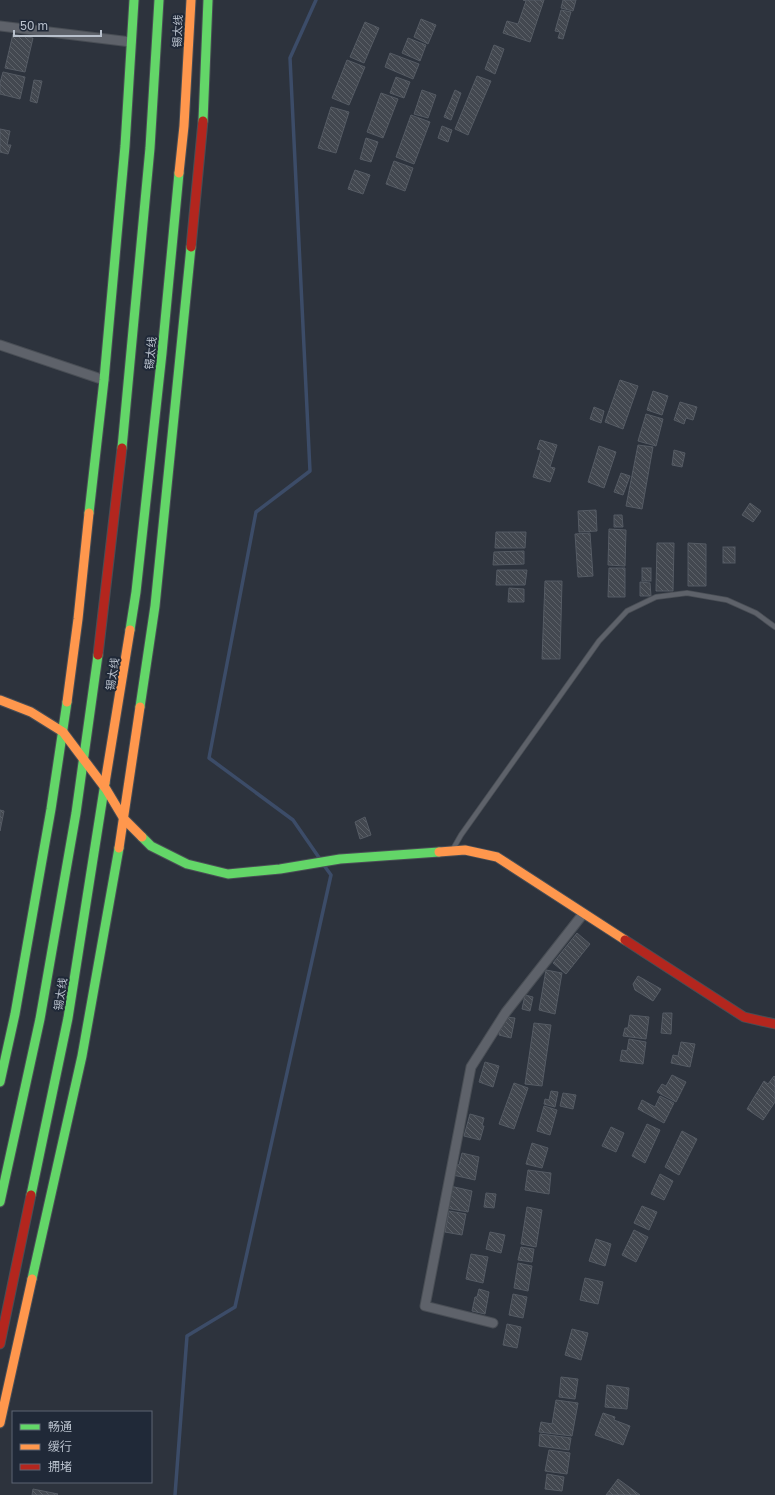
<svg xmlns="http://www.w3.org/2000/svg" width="775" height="1495" font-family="'Golos Text','Noto Sans SC',sans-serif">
	<defs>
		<pattern id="building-back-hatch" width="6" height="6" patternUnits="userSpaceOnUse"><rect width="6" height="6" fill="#434850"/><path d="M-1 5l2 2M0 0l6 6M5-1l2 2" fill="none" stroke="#5c6168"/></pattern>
	</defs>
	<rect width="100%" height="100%" fill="#2d333d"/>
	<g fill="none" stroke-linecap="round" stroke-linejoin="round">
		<g stroke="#3c4c68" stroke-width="3.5">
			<polyline points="316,0 290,58 310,471 256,512 209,758 293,820 320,859"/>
			<polyline points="175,1495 187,1336 235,1307 331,875 323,864"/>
		</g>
	</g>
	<g fill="url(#building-back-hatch)" stroke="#555b64">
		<polygon points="523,0 544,0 530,42 503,33 507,21 518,24 526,1"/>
		<polygon points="563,0 576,0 573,11 561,8"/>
		<polygon points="561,10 571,12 563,39 558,38 560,32 555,31"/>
		<polygon points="421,19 436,25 428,44 414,37"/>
		<polygon points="365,22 379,28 364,63 350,57"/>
		<polygon points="13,34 33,38 25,72 5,68"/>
		<polygon points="408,38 426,45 420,61 402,53"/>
		<polygon points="494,45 504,49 495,74 485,69"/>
		<polygon points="390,53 419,64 413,79 385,67"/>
		<polygon points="347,60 365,67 349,105 332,98"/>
		<polygon points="3,72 25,77 20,99 0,94 0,83"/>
		<polygon points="477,76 491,81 468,135 455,129"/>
		<polygon points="396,77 410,82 404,98 390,93"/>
		<polygon points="34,80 42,81 37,103 30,101"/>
		<polygon points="422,90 436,95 428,118 414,114"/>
		<polygon points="455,90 461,93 451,120 444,117"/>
		<polygon points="381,93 398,99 383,138 367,132"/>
		<polygon points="331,107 349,112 336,153 318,148"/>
		<polygon points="411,115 430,122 414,164 396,157"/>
		<polygon points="442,126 452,130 448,142 438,138"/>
		<polygon points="0,129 10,131 7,145 11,145 8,154 0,152"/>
		<polygon points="366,138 378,142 371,162 360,159"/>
		<polygon points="394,161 413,168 405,191 386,184"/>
		<polygon points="355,170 370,175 363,194 348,189"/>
		<polygon points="620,380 638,386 623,429 605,422"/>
		<polygon points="653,391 668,396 662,415 647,410"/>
		<polygon points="680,402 697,407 693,420 686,418 684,424 674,420"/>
		<polygon points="594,407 604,411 601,423 590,419"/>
		<polygon points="646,414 663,419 656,446 638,441"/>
		<polygon points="540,440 557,445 550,467 555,468 550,482 533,477 541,450 537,449"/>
		<polygon points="638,445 653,447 642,509 626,506"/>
		<polygon points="599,446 616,452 604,488 588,482"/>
		<polygon points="674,450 685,453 682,467 672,465"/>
		<polygon points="621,473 630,476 623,495 614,492"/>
		<polygon points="750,503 761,511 753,522 742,515"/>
		<polygon points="596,510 597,531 579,532 578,511"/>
		<polygon points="614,515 622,515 623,527 614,527"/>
		<polygon points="609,529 626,530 625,566 608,565"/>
		<polygon points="496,532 526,532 525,548 495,548"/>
		<polygon points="590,533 593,576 578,577 575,534"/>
		<polygon points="657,543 674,543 673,591 656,591"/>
		<polygon points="688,543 706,544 706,586 688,586"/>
		<rect x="723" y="547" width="12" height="16"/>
		<polygon points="524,551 524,564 493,565 494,552"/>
		<polygon points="609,568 625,568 625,597 608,597"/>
		<rect x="642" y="568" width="9" height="13"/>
		<polygon points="497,570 527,570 525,585 496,585"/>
		<polygon points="545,581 562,581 560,659 542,659"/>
		<polygon points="640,582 650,583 651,596 640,596"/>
		<polygon points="509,588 524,589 524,602 508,602"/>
		<polygon points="0,810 4,811 0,831"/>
		<polygon points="365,817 371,835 360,839 355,822"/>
		<polygon points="577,933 590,944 566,974 553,963"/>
		<polygon points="546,970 562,973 555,1014 539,1010"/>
		<polygon points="638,976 661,989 653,1001 635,990 633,984"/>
		<polygon points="525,995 533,997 530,1011 522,1009"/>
		<polygon points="663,1013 672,1013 671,1034 661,1033"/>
		<polygon points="630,1015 649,1017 646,1039 623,1036 625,1028 628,1028"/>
		<polygon points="506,1017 515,1018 511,1038 499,1035 501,1022"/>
		<polygon points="534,1023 551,1025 542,1086 525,1084"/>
		<polygon points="629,1039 646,1042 643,1064 620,1061 622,1050 627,1051"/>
		<polygon points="681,1042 695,1044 690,1067 671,1063 673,1055 678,1056"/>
		<polygon points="485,1062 499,1066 493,1087 479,1082"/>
		<polygon points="672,1075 686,1082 676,1102 657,1092 662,1084 666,1086"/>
		<polygon points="774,1076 775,1077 775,1102 763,1120 747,1109 764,1081 768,1084"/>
		<polygon points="514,1083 528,1088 514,1129 499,1124"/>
		<polygon points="551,1091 558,1092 555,1107 544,1104 545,1099 549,1100"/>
		<polygon points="563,1093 576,1095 573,1109 560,1106"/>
		<polygon points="660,1096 674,1103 664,1123 638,1109 642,1100 655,1107"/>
		<polygon points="544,1106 557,1110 550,1135 537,1131"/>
		<polygon points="470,1114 484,1118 482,1126 484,1126 480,1140 464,1136"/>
		<polygon points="647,1124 660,1130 645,1163 632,1156"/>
		<polygon points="611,1127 624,1133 616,1152 602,1146"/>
		<polygon points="682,1131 697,1139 679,1175 665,1167"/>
		<polygon points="532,1143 548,1148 542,1168 526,1164"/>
		<polygon points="462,1153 479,1157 475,1180 453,1175 455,1164 459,1165"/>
		<polygon points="528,1170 551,1173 549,1194 525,1190"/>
		<polygon points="660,1174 673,1181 664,1200 651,1194"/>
		<polygon points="450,1186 472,1191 468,1212 446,1208"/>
		<polygon points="486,1193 496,1194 494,1208 484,1207"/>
		<polygon points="642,1206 657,1212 649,1230 634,1223"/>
		<polygon points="527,1207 542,1210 536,1247 521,1244"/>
		<polygon points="449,1211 466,1214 462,1235 445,1232"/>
		<polygon points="634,1230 648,1237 636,1262 622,1255"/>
		<polygon points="490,1232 505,1235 501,1253 486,1249"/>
		<polygon points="596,1239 611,1244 605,1266 589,1261"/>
		<polygon points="521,1247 534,1249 532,1262 518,1260"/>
		<polygon points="471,1254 488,1257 483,1283 466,1279"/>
		<polygon points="518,1263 532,1266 528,1291 514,1288"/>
		<polygon points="585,1278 603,1282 598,1304 580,1300"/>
		<polygon points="479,1289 489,1292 485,1314 472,1311 475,1297 477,1297"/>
		<polygon points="513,1294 527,1297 523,1318 509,1315"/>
		<polygon points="507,1324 521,1327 517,1348 503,1345"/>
		<polygon points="572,1329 588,1333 581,1360 565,1355"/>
		<polygon points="561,1377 578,1379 575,1399 559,1397"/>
		<polygon points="607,1385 629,1388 627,1409 605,1407"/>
		<polygon points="556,1400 578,1403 572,1436 539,1432 541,1422 552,1424"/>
		<polygon points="603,1413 615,1417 614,1420 630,1426 623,1445 595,1435"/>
		<polygon points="540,1434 571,1438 569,1450 539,1446"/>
		<polygon points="549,1450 570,1453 567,1474 545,1471"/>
		<polygon points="547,1474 564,1477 562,1491 545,1489"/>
		<polygon points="618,1479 640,1495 606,1495"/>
		<polygon points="33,1489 58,1494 57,1495 32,1495"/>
	</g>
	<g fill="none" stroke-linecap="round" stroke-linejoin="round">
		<defs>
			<polyline id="lane" points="453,849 461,835 599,641 627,611 656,597 687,593 727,600 756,613 775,627"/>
			<g id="street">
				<polyline points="0,26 131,42"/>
				<polyline points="0,345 104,380"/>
				<polyline points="493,1323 425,1306 471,1067 506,1012 583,914"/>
			</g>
			<g id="fast">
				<polyline points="203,121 208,0"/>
				<polyline points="122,448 150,148 159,0"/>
				<polyline points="89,513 104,380 125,146 134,0"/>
				<polyline points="130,630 136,592 162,353 179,173"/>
				<polyline points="140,707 155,606 191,247"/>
				<polyline points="142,837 151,846 187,864 228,874 280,869 340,859 439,852"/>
				<polyline points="0,1082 15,1014 51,809 67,702"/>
				<polyline points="31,1195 68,1018 105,783"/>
				<polyline points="0,1202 40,1019 76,813 98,655"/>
				<polyline points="32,1279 82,1056 119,848"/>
			</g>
			<g id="slow">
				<polyline points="179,173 184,126 191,0"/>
				<polyline points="0,700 31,712 63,732 106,789 124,819 142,837"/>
				<polyline points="67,702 78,619 89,513"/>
				<polyline points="105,783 130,630"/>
				<polyline points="119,848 140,707"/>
				<polyline points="439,852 465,850 497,857 625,940"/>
				<polyline points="0,1423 32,1279"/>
			</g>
			<g id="jam">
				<polyline points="191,247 203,121"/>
				<polyline points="98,655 122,448"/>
				<polyline points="625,940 744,1017 775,1024"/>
				<polyline points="0,1344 31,1195"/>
			</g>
		</defs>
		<use href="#lane" stroke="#494e55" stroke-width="6"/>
		<use href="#street" stroke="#494e55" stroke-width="11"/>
		<use href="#fast" stroke="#494e55" stroke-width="11"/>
		<use href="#slow" stroke="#494e55" stroke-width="11"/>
		<use href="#jam" stroke="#494e55" stroke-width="11"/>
		<use href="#lane" stroke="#5e626a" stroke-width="4.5"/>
		<use href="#street" stroke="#5e626a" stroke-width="9"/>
		<use href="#fast" stroke="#63d668" stroke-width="9"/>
		<use href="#slow" stroke="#ff974d" stroke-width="9"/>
		<use href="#jam" stroke="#b3261e" stroke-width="9"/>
	</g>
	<g text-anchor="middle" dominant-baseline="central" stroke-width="4" stroke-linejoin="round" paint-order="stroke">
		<g font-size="11" fill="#b8c0cc" stroke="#202938">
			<text transform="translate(177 31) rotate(-87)">锡太线</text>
			<text transform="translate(150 353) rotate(-84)">锡太线</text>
			<text transform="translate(112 674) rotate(-81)">锡太线</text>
			<text transform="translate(60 994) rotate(-81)">锡太线</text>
		</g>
	</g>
	<rect x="12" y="1411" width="140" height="72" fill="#202938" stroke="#5d6573"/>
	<rect x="20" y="1424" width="20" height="6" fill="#63d668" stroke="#5d6573"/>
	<text x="48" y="1431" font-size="12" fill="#b8c0cc">畅通</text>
	<rect x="20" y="1444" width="20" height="6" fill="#ff974d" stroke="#5d6573"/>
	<text x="48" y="1451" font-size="12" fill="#b8c0cc">缓行</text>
	<rect x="20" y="1464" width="20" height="6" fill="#b3261e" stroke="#5d6573"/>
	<text x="48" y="1471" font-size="12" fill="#b8c0cc">拥堵</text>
	<path d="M14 30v6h87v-6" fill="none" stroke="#b8c0cc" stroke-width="2"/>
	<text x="20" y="30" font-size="12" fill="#b8c0cc" stroke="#202938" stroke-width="3" paint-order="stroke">50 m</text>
</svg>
